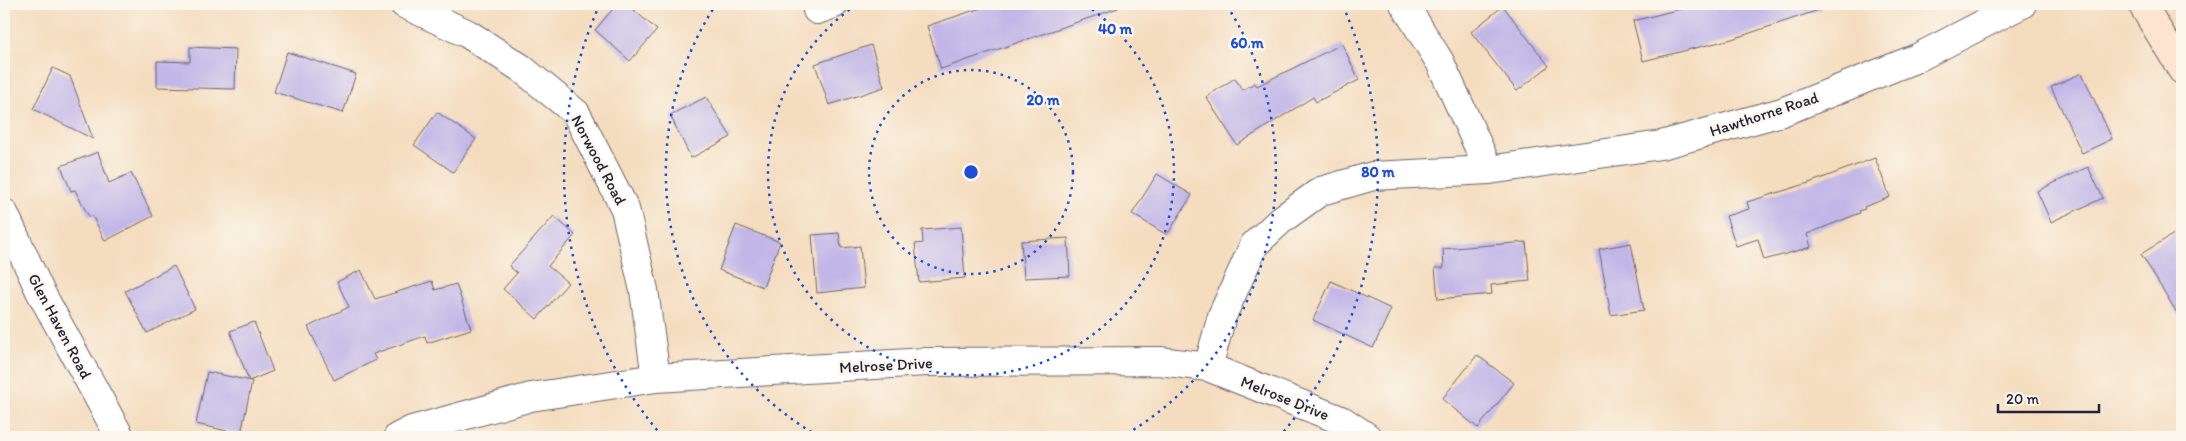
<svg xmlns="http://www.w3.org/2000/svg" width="2186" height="441" font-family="Itim,sans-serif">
	<rect width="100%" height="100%" fill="#fbf7ec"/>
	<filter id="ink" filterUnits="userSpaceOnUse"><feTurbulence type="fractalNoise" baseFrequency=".02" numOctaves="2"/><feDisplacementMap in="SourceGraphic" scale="10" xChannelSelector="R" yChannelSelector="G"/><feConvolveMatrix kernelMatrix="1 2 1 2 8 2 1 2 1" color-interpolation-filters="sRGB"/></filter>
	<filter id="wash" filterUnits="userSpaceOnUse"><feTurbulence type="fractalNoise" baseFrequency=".0096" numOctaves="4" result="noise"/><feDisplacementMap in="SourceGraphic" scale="20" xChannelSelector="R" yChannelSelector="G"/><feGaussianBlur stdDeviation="1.12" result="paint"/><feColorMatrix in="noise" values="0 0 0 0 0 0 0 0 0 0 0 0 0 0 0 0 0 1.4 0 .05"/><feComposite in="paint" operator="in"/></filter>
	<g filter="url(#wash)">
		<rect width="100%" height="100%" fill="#f4dcbe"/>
		<g id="blocks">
			<g fill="#c1b6e7">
				<polygon points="617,4 627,4 657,30 630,61 595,30"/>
				<polygon points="993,4 1117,4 1118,8 941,69 927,26"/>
				<polygon points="1700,4 1821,4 1822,9 1732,39 1643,61 1633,21"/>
				<polygon points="1503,6 1549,66 1517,91 1471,32"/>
				<polygon points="1342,44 1359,80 1316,102 1313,97 1237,145 1206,97 1235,78 1242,90 1255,83 1257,86"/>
				<polygon points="871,45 884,87 829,105 815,64"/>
				<polygon points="190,47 236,49 235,89 157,87 157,61 190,62"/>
				<polygon points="287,52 356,74 343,113 274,92"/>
				<polygon points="53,68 70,76 93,139 33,109"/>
				<polygon points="2082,73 2112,139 2082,153 2051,87"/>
				<polygon points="706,97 731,137 691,158 670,115"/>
				<polygon points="437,112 476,139 453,172 414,145"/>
				<polygon points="98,152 109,183 131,173 153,216 105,241 92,215 89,217 75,190 71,191 61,166"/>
				<polygon points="1875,158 1890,197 1864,207 1865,209 1859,211 1860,213 1807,234 1811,247 1764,260 1758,239 1736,246 1726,216 1749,209 1747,202 1809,183"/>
				<polygon points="2088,167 2103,198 2051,222 2037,191"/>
				<polygon points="1157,174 1192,195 1167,235 1132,214"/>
				<polygon points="554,216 575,235 548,266 568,283 537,319 503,289 517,273 509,266"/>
				<polygon points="736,225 780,242 763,287 719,270"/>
				<polygon points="961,227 965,278 919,282 915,244 923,243 922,230"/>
				<polygon points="2182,229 2182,321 2141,254"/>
				<polygon points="839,233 841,248 860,246 864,288 817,293 812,235"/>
				<polygon points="1068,238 1070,276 1024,278 1021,241"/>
				<polygon points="1526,242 1530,281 1491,285 1492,294 1438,299 1435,268 1444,268 1443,249"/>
				<polygon points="1631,243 1644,310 1611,315 1599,249"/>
				<polygon points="174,266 195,309 147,333 125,291"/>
				<polygon points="361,270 375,299 432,281 435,290 456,284 471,329 427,343 425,336 373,354 376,360 334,380 308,327 349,307 337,282"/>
				<polygon points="1331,281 1391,309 1373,348 1313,320"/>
				<polygon points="254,322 273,371 249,381 230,331"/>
				<polygon points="1477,355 1514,383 1478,428 1442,399"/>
				<polygon points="207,372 252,381 241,434 196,424"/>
			</g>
		</g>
	</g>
	<g filter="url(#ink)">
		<use href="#blocks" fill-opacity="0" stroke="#6c6369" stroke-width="1"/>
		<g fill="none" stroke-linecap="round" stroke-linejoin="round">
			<defs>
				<g id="street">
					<polyline points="404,4 468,34 521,68 576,113 625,209 644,290 656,378"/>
					<polyline points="1404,4 1440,62 1489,170"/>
					<polyline points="817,10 834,4"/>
					<polyline points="4,213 40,291 120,437"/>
					<polyline points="1208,367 1222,316 1254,245 1282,219 1321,191 1373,176 1489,170 1661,145 1782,112 1917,58 2022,4"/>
					<polyline points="398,437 412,430 531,397 656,378 926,362 1159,361 1208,367 1343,421 1367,437"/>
				</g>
				<polyline id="secondary" points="2142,4 2182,70"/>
			</defs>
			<use href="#street" stroke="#6c6369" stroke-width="30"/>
			<use href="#secondary" stroke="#6c6369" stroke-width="30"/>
			<use href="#street" stroke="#fff" stroke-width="28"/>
			<use href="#secondary" stroke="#fde4d0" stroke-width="28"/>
		</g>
	</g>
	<g fill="none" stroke="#1d4ed8" stroke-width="2.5" stroke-dasharray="2.5 5">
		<circle cx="971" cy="172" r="102"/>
		<path d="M1086 5A203 203 0 1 1 856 5"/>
		<path d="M818 436A305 305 0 0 1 715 6M1227 6A305 305 0 0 1 1123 436"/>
		<path d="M662 436A407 407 0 0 1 599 6M1343 6A407 407 0 0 1 1280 436"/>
	</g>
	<g text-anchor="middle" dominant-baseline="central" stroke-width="5" stroke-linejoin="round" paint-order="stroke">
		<g font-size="16" fill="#22223b" stroke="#fbf7ec">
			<text transform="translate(1764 114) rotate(-18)">Hawthorne Road</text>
			<text transform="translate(599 160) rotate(62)">Norwood Road</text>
			<text transform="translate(60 326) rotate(62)">Glen Haven Road</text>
			<text transform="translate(886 365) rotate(-3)">Melrose Drive</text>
			<text transform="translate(1285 398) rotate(22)">Melrose Drive</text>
		</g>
	</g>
	<circle cx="971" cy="172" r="8" fill="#1d4ed8" stroke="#fbf7ec" stroke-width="2.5"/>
	<g font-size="15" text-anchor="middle" font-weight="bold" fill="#1d4ed8" stroke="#fbf7ec" stroke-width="5" stroke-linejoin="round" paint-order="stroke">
		<text x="1115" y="34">40 m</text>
		<text x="1247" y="48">60 m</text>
		<text x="1043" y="105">20 m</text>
		<text x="1378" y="177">80 m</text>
	</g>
	<rect width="2186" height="441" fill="none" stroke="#fbf7ec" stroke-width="20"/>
	<path d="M1998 404v8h101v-8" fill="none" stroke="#22223b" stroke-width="2.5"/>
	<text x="2006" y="404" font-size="15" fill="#22223b" stroke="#fbf7ec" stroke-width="4" paint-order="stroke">20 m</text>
</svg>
